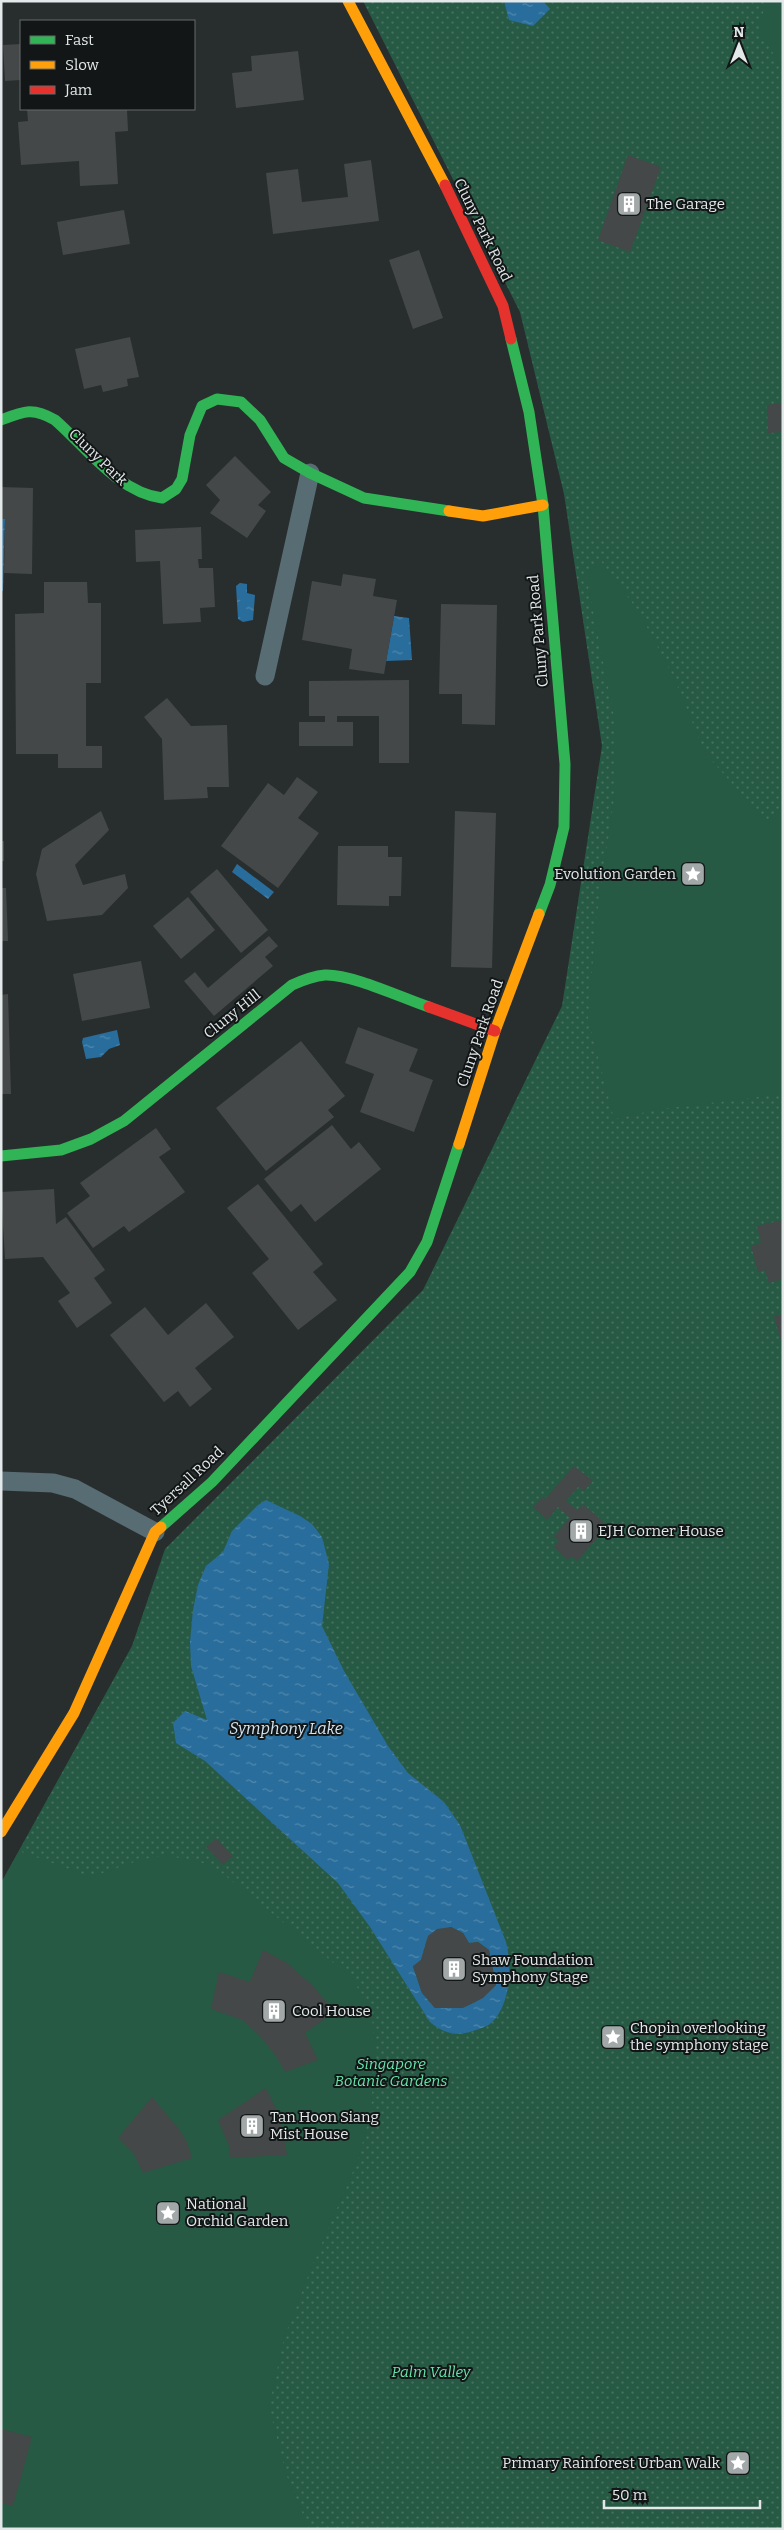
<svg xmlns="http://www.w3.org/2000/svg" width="784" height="2530" font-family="Bitter,serif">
	<defs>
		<pattern id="park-dots" width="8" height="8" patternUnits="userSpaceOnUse" patternTransform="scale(1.25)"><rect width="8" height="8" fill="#275a44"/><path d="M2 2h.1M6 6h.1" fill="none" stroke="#46725f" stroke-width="1.8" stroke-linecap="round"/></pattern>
		<pattern id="water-ripples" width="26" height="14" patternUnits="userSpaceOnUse" patternTransform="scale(1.25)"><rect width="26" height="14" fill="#286d9c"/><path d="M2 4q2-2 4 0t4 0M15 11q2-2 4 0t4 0" fill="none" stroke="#5189ae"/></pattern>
	</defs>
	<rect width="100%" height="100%" fill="#282d2e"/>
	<polygon fill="url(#park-dots)" points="363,1 783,1 783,2529 1,2529 1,1883 132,1646 165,1549 423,1290 562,1006 602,746 564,494 520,312"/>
	<g fill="#275a44">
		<polygon points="766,1 783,1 783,70 759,29"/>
		<polygon points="600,560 639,612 674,678 705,753 766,822 783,806 783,1094 660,1109 614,1119 588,1018 597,914 615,793 615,722 586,575"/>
		<polygon points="19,1851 91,1877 140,1860 165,1855 212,1865 351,1977 371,2010 375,2046 371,2111 358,2160 312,2266 284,2338 269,2407 286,2474 309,2529 1,2529 1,1883"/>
	</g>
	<g fill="url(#water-ripples)" fill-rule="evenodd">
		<polygon points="504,1 543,1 550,9 533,26 509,20"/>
		<polygon points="1,519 5,519 3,591 1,591"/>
		<polygon points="240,583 247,584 247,593 255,595 253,620 243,622 238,619 236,586"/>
		<polygon points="394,616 409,618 412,660 386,661"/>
		<polygon points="237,864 274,892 268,899 232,872"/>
		<polygon points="117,1030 120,1045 109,1049 101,1057 86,1059 82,1042 83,1038"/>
		<path d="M266 1500 300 1516 312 1524 322 1537 329 1564 322 1626 344 1671 388 1746 408 1773 444 1802 460 1825 506 1942C512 1966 511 2005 491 2023 487 2027 478 2029 473 2031 456 2037 443 2033 430 2022L370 1927 338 1883 205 1761 176 1743 173 1723 185 1711 207 1720 191 1666 190 1642 193 1610 198 1585 206 1566 223 1552 232 1531 258 1505ZM451 1927 463 1933 469 1943 478 1942 489 1950 496 1985C473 2008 465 2008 435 2008L422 1993 413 1967 421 1960 428 1936Z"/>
	</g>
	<g fill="#444848">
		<polygon points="21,44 21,80 5,81 3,45"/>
		<polygon points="298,51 304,100 236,108 232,73 252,71 251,56"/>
		<polygon points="27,109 127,109 128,131 115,132 118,184 80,186 79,161 21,165 18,122 28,121"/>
		<polygon points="628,155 661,167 630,252 598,240"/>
		<polygon points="371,160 379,221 273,234 266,173 298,169 302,202 348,197 344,164"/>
		<polygon points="124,210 130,244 63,255 57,222"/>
		<polygon points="419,250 443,318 413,329 389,260"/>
		<polygon points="130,337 139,377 127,379 128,386 103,392 101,385 84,389 75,349"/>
		<polygon points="783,403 783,432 768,433 767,405"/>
		<polygon points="235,456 271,492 258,505 266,511 247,538 210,513 220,500 206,485"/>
		<polygon points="1,487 33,488 32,574 4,573 5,519 1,519"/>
		<polygon points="201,527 202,559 198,559 199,568 213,568 215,607 200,608 201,622 163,624 160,561 136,562 135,530"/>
		<polygon points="343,574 376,579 373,596 397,600 384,674 349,669 352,649 302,640 312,581 341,586"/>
		<polygon points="44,582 87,582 88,603 101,603 101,683 86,683 86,746 102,746 102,768 58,768 58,754 16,754 15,614 44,613"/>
		<polygon points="441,604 497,605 495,725 462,724 462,694 439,694"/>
		<polygon points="409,680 409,763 379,763 379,716 337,716 337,722 353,722 353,746 299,746 299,722 325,722 325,716 309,716 309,681"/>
		<polygon points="167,698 191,726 227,725 229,787 207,787 208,798 164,800 162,739 144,717"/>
		<polygon points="297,777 318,792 298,818 319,833 278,888 221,846 268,783 284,795"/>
		<polygon points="101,811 109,830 75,865 83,885 125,874 128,888 102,915 47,921 36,874 42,849"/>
		<polygon points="455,811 496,813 492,968 451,967"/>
		<rect x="1" y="841" width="3" height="20"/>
		<polygon points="338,846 388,846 388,857 402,857 401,896 389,896 389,906 337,905"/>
		<polygon points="217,869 268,930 241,953 190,892"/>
		<polygon points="1,888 6,888 8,941 1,941"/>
		<polygon points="188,897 215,930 181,959 153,926"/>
		<polygon points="269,936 278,946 265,957 273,966 214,1016 184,981 195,972 208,988"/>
		<polygon points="141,961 150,1008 82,1021 73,974"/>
		<polygon points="8,994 11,1094 1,1094 1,995"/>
		<polygon points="358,1027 418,1049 409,1071 433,1080 414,1132 360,1112 374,1074 345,1063"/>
		<polygon points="301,1041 345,1096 328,1110 334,1117 266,1171 216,1108"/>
		<polygon points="332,1125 351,1149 359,1142 381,1169 315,1222 301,1204 291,1212 264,1179"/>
		<polygon points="156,1128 171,1149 159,1157 185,1192 129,1232 124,1226 93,1248 67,1213 90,1196 80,1183"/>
		<polygon points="258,1184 323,1264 313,1272 337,1300 298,1330 252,1273 269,1259 227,1208"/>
		<polygon points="54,1189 56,1224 66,1217 105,1270 94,1278 112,1303 77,1328 58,1301 70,1293 43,1257 5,1259 1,1192"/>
		<polygon points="783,1220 783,1279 769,1283 765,1270 758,1272 751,1246 761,1243 757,1226"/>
		<polygon points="206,1303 234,1337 195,1368 212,1389 190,1407 178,1391 164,1402 110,1335 145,1307 168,1335"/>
		<polygon points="783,1314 783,1345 782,1345 774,1316"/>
		<polygon points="574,1466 593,1481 584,1491 578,1487 566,1501 577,1510 583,1504 608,1526 577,1561 572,1556 568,1560 554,1547 559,1541 554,1536 570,1518 558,1507 547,1520 533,1507 543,1497 545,1499"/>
		<polygon points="216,1838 233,1856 223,1865 206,1847"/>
		<polygon points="451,1927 463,1933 469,1943 478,1942 489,1950 496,1985 483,1998 463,2008 435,2008 422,1993 413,1966 421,1960 428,1936 437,1929"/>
		<polygon points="263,1950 287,1963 313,1986 335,2012 305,2033 318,2060 285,2072 276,2056 258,2034 242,2020 211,2009 219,1972 250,1982"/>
		<polygon points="266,2088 280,2117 287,2155 230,2158 229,2146 218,2120"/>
		<polygon points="152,2097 179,2129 187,2142 192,2158 143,2173 134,2154 118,2138"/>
		<polygon points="1,2429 32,2437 13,2506 1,2503"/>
	</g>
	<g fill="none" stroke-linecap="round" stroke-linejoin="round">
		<g stroke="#586c73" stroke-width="19">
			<polyline points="265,676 310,473"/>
			<polyline points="1,1481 53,1483 75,1489 155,1532"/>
		</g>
		<g stroke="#30b455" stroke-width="11">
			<polyline points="511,339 529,412 543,505 565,764 564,827 550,885 539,914"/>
			<path d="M1 420C24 411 33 407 55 420 87 448 118 492 162 498L176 489 182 479 190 435 202 406 217 399 241 402 260 420 284 458 310 473 364 498 449 511"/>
			<path d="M1 1156 61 1150 91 1139 124 1121 292 985C303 980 313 976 325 975 352 974 402 998 429 1007"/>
			<polyline points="161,1527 212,1482 410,1272 427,1242 459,1144"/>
		</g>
		<g stroke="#ff9f0a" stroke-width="11">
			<polyline points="348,1 445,185"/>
			<polyline points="449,511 483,516 543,505"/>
			<polyline points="459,1144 495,1031 539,914"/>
			<polyline points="1,1832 74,1713 155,1532 161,1527"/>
		</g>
		<g stroke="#e5322d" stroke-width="11">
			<polyline points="445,185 503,306 511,339"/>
			<polyline points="429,1007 495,1031"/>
		</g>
	</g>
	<defs>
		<symbol id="building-square" viewBox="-11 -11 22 22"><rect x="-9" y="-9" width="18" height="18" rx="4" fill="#a2a7a8" stroke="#121617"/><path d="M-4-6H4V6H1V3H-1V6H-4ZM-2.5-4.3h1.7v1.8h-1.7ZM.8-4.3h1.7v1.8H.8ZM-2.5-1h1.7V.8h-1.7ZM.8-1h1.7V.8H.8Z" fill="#fff"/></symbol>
		<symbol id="sight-square" viewBox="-11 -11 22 22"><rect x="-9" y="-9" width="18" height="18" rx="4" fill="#a2a7a8" stroke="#121617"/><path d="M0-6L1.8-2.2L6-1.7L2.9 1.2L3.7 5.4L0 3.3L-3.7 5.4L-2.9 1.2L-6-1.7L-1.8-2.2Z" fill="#fff"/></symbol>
	</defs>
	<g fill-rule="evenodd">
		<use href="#building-square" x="615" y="190" width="28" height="28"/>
		<use href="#sight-square" x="679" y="860" width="28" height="28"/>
		<use href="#building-square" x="567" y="1517" width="28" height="28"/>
		<use href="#building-square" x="440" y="1955" width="28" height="28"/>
		<use href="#building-square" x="260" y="1997" width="28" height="28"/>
		<use href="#sight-square" x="599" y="2023" width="28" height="28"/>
		<use href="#building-square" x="238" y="2112" width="28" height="28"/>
		<use href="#sight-square" x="154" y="2199" width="28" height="28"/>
		<use href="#sight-square" x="724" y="2449" width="28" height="28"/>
	</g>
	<g text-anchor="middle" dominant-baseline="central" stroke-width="4" stroke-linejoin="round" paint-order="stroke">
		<g font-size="15" fill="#e3e8e9" stroke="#121617" text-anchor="start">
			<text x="646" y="204">The Garage</text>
			<text x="676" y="874" text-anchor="end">Evolution Garden</text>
			<text x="598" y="1531">EJH Corner House</text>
			<text x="472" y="1960">Shaw Foundation<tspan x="472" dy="17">Symphony Stage</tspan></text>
			<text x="292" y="2011">Cool House</text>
			<text x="630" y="2028">Chopin overlooking<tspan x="630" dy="17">the symphony stage</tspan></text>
			<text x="270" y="2117">Tan Hoon Siang<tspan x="270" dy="17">Mist House</tspan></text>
			<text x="186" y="2204">National<tspan x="186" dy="17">Orchid Garden</tspan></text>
			<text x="720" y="2463" text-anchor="end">Primary Rainforest Urban Walk</text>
		</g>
		<g font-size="15" fill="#e3e8e9" stroke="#121617">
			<text transform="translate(483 230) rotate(64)">Cluny Park Road</text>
			<text transform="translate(98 457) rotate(44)">Cluny Park</text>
			<text transform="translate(538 631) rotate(-95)">Cluny Park Road</text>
			<text transform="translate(232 1014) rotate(-39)">Cluny Hill</text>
			<text transform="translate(480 1033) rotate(-71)">Cluny Park Road</text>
			<text transform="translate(187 1481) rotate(-43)">Tyersall Road</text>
		</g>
		<g font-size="15" font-style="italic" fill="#68e4aa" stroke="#121617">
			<text x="391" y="2064">Singapore<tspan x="391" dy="17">Botanic Gardens</tspan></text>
			<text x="431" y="2372">Palm Valley</text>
		</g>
		<g font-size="16" font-style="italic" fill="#d3e5f3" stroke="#121617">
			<text x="286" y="1728">Symphony Lake</text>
		</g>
	</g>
	<rect width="784" height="2530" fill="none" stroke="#e3e8e9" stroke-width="5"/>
	<rect x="20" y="20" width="175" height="90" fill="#121617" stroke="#666a6b"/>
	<rect x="30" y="36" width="25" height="8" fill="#30b455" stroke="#666a6b"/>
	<text x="65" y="45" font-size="15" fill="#e3e8e9">Fast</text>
	<rect x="30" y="61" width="25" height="8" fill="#ff9f0a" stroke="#666a6b"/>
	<text x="65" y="70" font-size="15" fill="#e3e8e9">Slow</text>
	<rect x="30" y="86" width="25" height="8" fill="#e5322d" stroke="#666a6b"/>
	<text x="65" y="95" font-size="15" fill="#e3e8e9">Jam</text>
	<g transform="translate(739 45)" stroke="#121617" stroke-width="4" paint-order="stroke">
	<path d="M0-4L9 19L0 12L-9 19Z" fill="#e3e8e9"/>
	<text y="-8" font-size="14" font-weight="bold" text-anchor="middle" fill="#e3e8e9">N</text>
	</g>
	<path d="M604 2500v8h156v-8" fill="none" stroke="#e3e8e9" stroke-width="2.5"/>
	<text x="612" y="2500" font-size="15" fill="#e3e8e9" stroke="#121617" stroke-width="4" paint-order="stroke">50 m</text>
</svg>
